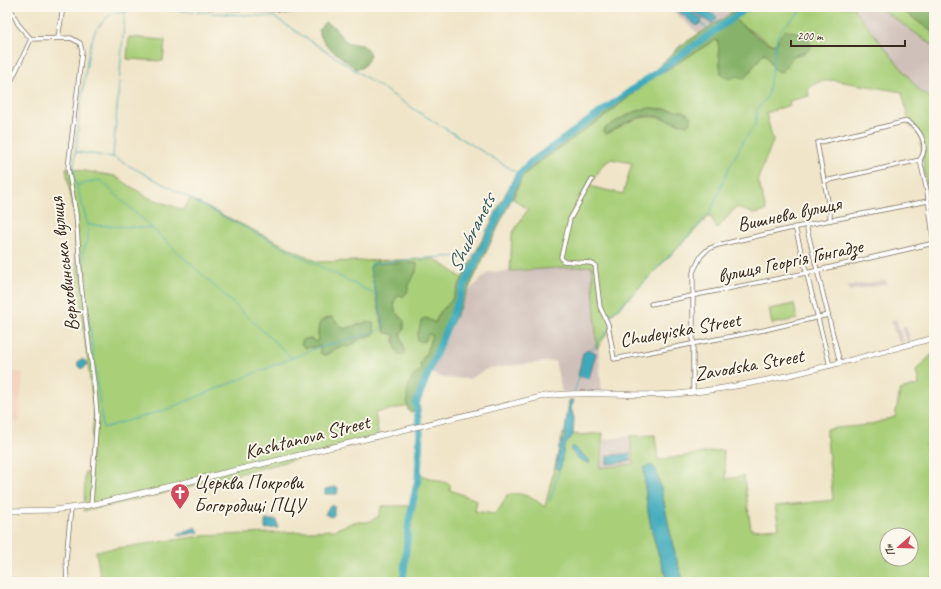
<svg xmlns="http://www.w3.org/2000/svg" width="941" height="589" font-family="Caveat,sans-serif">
	<rect width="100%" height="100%" fill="#fbf7ec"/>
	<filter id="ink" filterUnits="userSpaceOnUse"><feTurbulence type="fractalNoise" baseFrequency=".025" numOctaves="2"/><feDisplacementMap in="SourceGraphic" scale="8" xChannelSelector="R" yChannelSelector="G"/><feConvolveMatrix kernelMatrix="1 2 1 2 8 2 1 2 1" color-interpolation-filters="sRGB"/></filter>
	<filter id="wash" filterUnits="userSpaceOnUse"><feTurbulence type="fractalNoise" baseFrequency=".012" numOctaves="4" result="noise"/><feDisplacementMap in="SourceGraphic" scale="16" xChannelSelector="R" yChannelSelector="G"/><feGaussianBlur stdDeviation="0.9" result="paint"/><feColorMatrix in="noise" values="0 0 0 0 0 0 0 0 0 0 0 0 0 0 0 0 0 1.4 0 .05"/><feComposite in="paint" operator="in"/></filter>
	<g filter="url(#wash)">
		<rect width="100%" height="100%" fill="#f0e5c9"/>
		<polygon fill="#f3d4be" points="7,371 23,372 19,423 7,421"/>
		<g fill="#cfc0ba">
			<polygon points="668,7 740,7 699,34"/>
			<polygon points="855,7 878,7 934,46 934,100 920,91 854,9"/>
			<polygon points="592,266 602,393 562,392 555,361 489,368 469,379 443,378 430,373 467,292 489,272"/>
			<polygon points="886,280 887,284 849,291 848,286"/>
			<polygon points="896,319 904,342 899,343 890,321"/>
			<polygon points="906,326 911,341 907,342 902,327"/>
			<polygon points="630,436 634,464 600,469 604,440"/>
		</g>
		<g fill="#a9cf79" stroke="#727c4c" fill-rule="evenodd">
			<path d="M740 7H855L854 10 920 91 934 100V199H928L920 136 916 130 910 127 902 92 832 80 818 82 808 89 809 96 789 101 790 105 766 113 773 141 758 179 766 211 755 214 736 207 717 229 710 215 610 317 613 324 597 349 592 266 510 271 512 234 528 209 513 199 522 177 535 165 608 114 648 81 715 40 718 41 721 74C750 79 747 73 764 53L767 54 773 68 785 69 793 56 805 53 803 35 786 30C780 34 779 40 774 45L740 24 729 14ZM650 108 673 110 680 124C645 111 638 117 606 134L604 132 605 128C619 120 633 110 650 108ZM611 159 632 163 623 194 589 186 603 165Z"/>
			<polygon points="878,7 898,7 934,33 934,46"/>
			<polygon points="129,37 165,40 163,61 127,59"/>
			<path d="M66 168 115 176 147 197 183 210 190 199 318 262 435 259 464 279 451 301 440 312 435 323 426 318 428 334H432L427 351 420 364 421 369 414 376 407 395 408 406 375 413 379 438 156 495 84 511 85 472H90L94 412 76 265 75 223ZM370 268 417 271 408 284 407 293 404 296H398L394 301 395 311 404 321 400 333 405 351 394 343V335L384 332ZM332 317 344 329 367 322 373 335 359 339 355 344 336 347 329 353 325 355 320 353V345L311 348V339L315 342 318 340C319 325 316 320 332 317Z"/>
			<polygon points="794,304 797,319 772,324 769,309"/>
			<path d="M934 352V442L925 444 934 479V579H918L912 582H684C670 546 667 507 656 470L644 468C645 508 653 546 669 582H101L96 551 202 536 334 530 354 522H368L378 517 382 506H410L414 485 420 475 450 484V490L477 500 475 511 494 514 500 508 507 495C522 490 534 499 545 507L563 433 580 435 603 433 600 468 634 464 630 436 655 435 658 460 723 450 726 479 744 476 751 530 779 528 775 506 833 500 826 429 868 425 895 417 900 390 919 385 916 370ZM887 535H911V559H887Z"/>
		</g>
		<g fill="#86b269" stroke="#606e44">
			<path d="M741 7H749L734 18C742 27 762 41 774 45 779 40 780 34 786 30 796 32 815 37 810 50L793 56 785 69 780 72 773 68 767 54 764 53 745 78 736 76C730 81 726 78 721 74L718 41 715 40 648 81 608 114 535 165 522 177 442 345 419 404V410L411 412 408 410C407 399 406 384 414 375 417 373 419 372 421 369L420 364 427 351 432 335 428 334 426 340 422 342 418 341 417 336 422 319 426 318 435 323 440 312 451 301 515 175 531 160 646 79 680 46Z"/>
			<polygon points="898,7 934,7 934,33"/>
			<path d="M325 22C328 24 334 26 336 29 340 33 341 38 346 41 356 48 361 38 370 54L368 60 362 68 356 69 328 47 319 34V29Z"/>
			<path d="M650 108 684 111 690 116 691 123 686 125C675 123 664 117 653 116 637 114 620 127 606 134L604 132 605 128C619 120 633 110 650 108Z"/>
			<path d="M374 263H417C417 274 409 281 407 293L404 296H398L394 301 395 311 404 321V330L400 333 405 351 404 355 401 356 396 350 394 335 385 332 370 268Z"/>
			<path d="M332 317 344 329 367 322 373 323 375 333 373 335 359 339 349 347C337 344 334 352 324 355L320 353V346L305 348 301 344 303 339H311L315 342 318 340C319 326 315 321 332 317Z"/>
		</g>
		<g fill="#3daabb" stroke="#3c6a6c">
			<polygon points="681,7 684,7 703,20 697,26 679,12"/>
			<polygon points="687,7 702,7 717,17 712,24"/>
			<polygon points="588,349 596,353 589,379 578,376 583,353"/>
			<circle cx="82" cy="364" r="4.5"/>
			<polygon points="572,399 574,401 571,408 574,418 573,435 564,447 561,467 559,470 556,468 559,447 564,438 569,401"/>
			<path d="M573 446 589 460 590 463C580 462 576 457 570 449Z"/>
			<polygon points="630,453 631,461 607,464 607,456"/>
			<path d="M648 466H653L656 470C667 507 670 546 684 582H669C653 546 645 507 644 468Z"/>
			<polygon points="335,487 338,488 337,494 325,494 325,489"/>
			<polygon points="330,505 334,506 334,515 331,517 325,514"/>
			<polygon points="266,520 277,520 278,528 265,529 265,521"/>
			<polygon points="196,527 199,532 179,536 178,534"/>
		</g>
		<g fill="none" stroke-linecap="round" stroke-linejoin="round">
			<g stroke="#3daabb" stroke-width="1">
				<polyline points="715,20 722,25"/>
				<polyline points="700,23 712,32"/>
				<polyline points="76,152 113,157 230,220 376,295"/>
				<polyline points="113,157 125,11"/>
				<polyline points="77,185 100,180 292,358"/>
				<polyline points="88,226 88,239 83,252 85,291 103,428 165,410 314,349 378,331 384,324 370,267 371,264 426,258 479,255"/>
				<polyline points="152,228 88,225 74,176 74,168 81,102 89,50 95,31 106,18 113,14 142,8 274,17 417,111 519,174"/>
				<polyline points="610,327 612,325 609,316 639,288 710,212 729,168 744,140 755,125 757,109 768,96 777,37 781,29 805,7"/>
				<polyline points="591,351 607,331"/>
				<polyline points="574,392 580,376"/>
				<polyline points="550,501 559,470"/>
			</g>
			<polyline stroke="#3daabb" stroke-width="7" points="403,582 409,520 418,479 420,432 416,403 464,286 519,174 531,162 748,7"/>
		</g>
	</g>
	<g filter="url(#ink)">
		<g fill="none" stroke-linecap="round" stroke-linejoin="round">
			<defs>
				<g id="minor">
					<polyline points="10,7 18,24 31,39 71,38 80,43 82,51 68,168 76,214 81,284 95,391 97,415 91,505"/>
					<polyline points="208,7 290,10 293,7"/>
					<polyline points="58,38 63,7"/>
					<polyline points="7,90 31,39"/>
					<polyline points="592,180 570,219 561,257 563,261 590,263 595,265 600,307 608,324 614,359 764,330 828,315"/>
					<polyline points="825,181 920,160"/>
					<path d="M830 220V212L817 143 907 121C920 129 930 145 920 160L927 191 934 244"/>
					<polyline points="806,225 840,363"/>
					<polyline points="795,227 830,366"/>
					<polyline points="651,304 806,273 934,243"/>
					<polyline points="693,392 693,272 701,256 708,249 718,245 806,225 928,201"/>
					<polyline points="67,582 66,560 71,508"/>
				</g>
				<path id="secondary" d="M7 511 54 510 91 505 545 396C589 390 632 397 676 394 764 386 849 360 934 338"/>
			</defs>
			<use href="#minor" stroke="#7a6b5a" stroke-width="5"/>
			<use href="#secondary" stroke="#7a6b5a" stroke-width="6"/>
			<use href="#minor" stroke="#fff" stroke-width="3.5"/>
			<use href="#secondary" stroke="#fff" stroke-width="5"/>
		</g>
	</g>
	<defs>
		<symbol id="church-pin" viewBox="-11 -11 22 30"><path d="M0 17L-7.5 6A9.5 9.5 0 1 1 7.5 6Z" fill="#d1495b" stroke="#fbf7ec"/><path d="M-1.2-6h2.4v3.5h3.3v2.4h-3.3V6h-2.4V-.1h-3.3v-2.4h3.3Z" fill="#fff"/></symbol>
	</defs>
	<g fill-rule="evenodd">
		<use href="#church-pin" x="169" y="482" width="22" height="30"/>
	</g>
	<g text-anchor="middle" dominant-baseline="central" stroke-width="4" stroke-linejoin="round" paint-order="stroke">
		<g font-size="20" fill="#3b2a1e" stroke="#fbf7ec">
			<text transform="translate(789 214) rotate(-12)">Вишнева вулиця</text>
			<text transform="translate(790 261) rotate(-12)">вулиця Георгія Гонгадзе</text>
			<text transform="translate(64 264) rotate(-97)">Верховинська вулиця</text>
			<text transform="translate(680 330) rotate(-10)">Chudeyiska Street</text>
			<text transform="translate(749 365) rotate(-10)">Zavodska Street</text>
			<text transform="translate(307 437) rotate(-14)">Kashtanova Street</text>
		</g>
		<g font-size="20" fill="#3b2a1e" stroke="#fbf7ec" text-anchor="start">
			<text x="194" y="482">Церква Покрови<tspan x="194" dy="23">Богородиці ПЦУ</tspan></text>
		</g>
		<g font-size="21" font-style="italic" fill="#3c5d5d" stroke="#fbf7ec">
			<text transform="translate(471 233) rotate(-64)">Shubranets</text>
		</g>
	</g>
	<rect width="941" height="589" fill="none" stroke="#fbf7ec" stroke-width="24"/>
	<g transform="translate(899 547) rotate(250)"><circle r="19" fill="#fbf7ec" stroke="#aea59a"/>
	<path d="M0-3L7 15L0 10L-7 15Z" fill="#d1495b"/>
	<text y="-6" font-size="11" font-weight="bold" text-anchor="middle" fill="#3b2a1e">Пн</text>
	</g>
	<path d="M791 40v6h114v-6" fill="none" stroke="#3b2a1e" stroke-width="2"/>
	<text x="797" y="40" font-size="12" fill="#3b2a1e" stroke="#fbf7ec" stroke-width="3" paint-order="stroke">200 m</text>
</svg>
